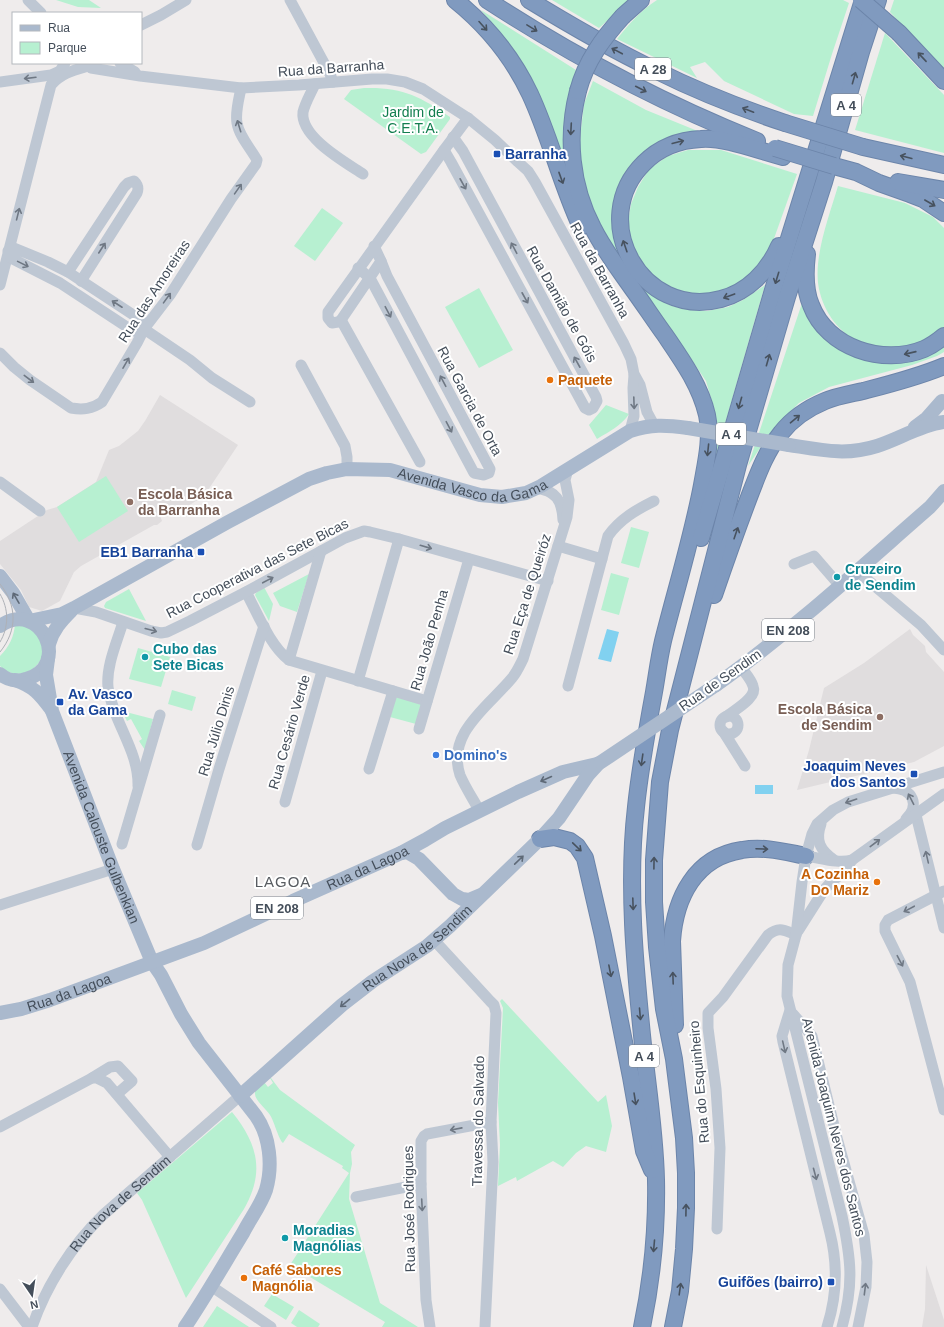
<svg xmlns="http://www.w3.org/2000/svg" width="944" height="1327" font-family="Arial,sans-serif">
	<rect width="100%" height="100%" fill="#efecec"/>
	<g fill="#e0ddde">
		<polygon points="160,395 238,445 204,496 170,517 165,513 160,516 162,521 157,525 154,525 81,566 74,572 60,601 42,611 29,607 21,590 0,564 0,541 47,510 57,507 96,482 109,450 119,446 138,431 145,421"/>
		<polygon points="910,629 913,635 925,646 926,652 944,672 944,746 914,762 797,790 809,750 824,688 864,663"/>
		<polygon points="926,1265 944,1320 944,1327 922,1327 925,1309"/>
	</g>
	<g fill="#b7f0d1">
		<polygon points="56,0 89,0 101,8 78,7"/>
		<polygon points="552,0 631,0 599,28"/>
		<path d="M657 0H843L849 3 832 54 813 116 794 114 724 81 705 62 690 67 697 78 617 39C629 24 641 10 657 0Z"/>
		<polygon points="894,0 944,0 944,71 890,12"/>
		<path d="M481 10 576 70C568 94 563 118 563 143 563 154 565 165 567 177L518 58Z"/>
		<polygon points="885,33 944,95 944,153 855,130"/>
		<polygon points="593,81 646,110 705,134 645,152 629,168 619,188 613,207 612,227 619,251 630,273 640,286 655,297 672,306 690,310 707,311 728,307 743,300 765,285 716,455 715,412 706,381 673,332 646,298 599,227 589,201 583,177 579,155 581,129 584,104"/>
		<path d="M364 88C403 87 419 96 450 117V119L426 152 421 154 344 99 351 90Z"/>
		<polygon points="688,150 721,150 797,174 771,247 762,264 733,288 713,294 694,294 675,289 658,280 644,267 632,246 628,222 631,204 638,187 649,169 668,156"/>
		<path d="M838 186 905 203 933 217 944 228V328C934 338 919 346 904 349 899 349 894 348 889 348 882 347 874 348 868 346 844 338 826 317 820 293 811 262 829 217 838 186Z"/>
		<polygon points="322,208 343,223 315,261 294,246"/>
		<polygon points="479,288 513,350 479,368 445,307"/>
		<polygon points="804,297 848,351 944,343 944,352 937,356 912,365 829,387 799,403 773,429 748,466"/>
		<path d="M606 405 629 414C621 426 610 431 597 439L589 425Z"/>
		<polygon points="106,476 128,511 79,542 57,507"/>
		<polygon points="631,527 649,532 639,568 621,563"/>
		<polygon points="611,573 629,578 619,615 601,610"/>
		<polygon points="309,574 297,612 280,606 273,593"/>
		<polygon points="264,587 273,604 269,621 255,595 256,593"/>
		<polygon points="129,589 146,621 105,608 104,606 106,602"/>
		<path d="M15 624C20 626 26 626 31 628 33 629 35 633 37 635 57 659 22 688 0 666V656C9 647 14 637 15 624Z"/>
		<polygon points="138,648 170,657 161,687 129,679"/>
		<polygon points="172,690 196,697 192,711 168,704"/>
		<polygon points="396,697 422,704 416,724 390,717"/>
		<polygon points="122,711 153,719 145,750 139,741 142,739 131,719 127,721"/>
		<polygon points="502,999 598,1102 606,1095 612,1126 606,1152 586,1146 576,1153 563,1167 553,1161 517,1181 516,1177 498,1186 500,1145 498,1103 503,1008 500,1001"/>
		<path d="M270 1078H271L280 1090 355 1145 351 1152 352 1164 350 1173 349 1199 380 1303 418 1327H382L385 1322 290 1265 349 1173 342 1168 343 1166 289 1134 283 1143C279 1140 274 1121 270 1115 266 1109 255 1100 255 1094 254 1089 261 1085 264 1082L268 1087 273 1083Z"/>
		<path d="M232 1112C258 1144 265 1172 244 1209L186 1298 142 1200 137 1193Z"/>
		<polygon points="272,1294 294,1307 286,1320 264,1306"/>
		<polygon points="217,1306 249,1327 203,1327"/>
		<polygon points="299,1310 320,1324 318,1327 297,1327 291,1323"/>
	</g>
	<g fill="#81d1f0">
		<polygon points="607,629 619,632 611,662 598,659"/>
		<rect x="755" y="785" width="18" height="9"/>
	</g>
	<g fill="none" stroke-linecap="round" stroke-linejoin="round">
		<defs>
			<g id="highway">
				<path d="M455 0C486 25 513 58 530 94 550 137 561 184 581 227"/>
				<path d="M487 0C573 56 662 103 757 141"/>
				<path d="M529 0C570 25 611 49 655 70 697 91 740 108 785 123"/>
				<polyline points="623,16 641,0"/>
				<polyline points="899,33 944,81"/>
				<path d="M578 91C566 137 571 186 593 228 604 250 618 268 632 288 643 303 654 320 665 335 682 360 700 385 707 415 712 438 706 462 702 485 692 538 676 589 663 641 659 658 657 675 654 692 647 730 640 768 636 807 627 884 635 967 643 1045 648 1090 655 1134 656 1180 657 1229 652 1279 642 1327"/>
				<polyline points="863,147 944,165"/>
				<polyline points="834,166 856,172 879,183 910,194 923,199 944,213"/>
				<polyline points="898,182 944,190"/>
				<path d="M779 246C768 271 748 292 721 299 642 320 586 220 644 163 660 147 678 140 701 139 725 137 759 151 783 157"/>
				<path d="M807 254C805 271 804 289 811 305 827 348 883 366 924 349 931 346 938 341 944 336"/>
				<polyline points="701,538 773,290 863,0"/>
				<path d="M714 595C726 560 738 526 751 492 759 471 767 450 781 433 792 419 808 408 825 401 837 396 850 394 863 391 890 384 918 377 944 366"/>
				<polyline points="540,839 554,837 570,841 577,846 585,858 603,936 631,1077 644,1151 652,1170"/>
				<path d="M675 1025 672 941C675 898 695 857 742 850 764 846 785 852 806 856"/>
				<polyline points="673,1327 680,1291 684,1249 686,1208 686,1173 684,1138 677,1083 674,1059 664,1009 657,947 654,902 654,860 660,782 670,730 738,465 787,297 824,182 861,52 878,0"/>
			</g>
		</defs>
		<use href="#highway" stroke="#6c85aa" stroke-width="18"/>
		<g stroke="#bec7d3" stroke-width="11">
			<polyline points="28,0 41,13"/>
			<polyline points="290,0 330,74 333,82"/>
			<polyline points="141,25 161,15 186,0"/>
			<polyline points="120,63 135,72"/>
			<polyline points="91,68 140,76 241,88 299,85 372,79 387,79 405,82 423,89 468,118 495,140 518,162 528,171 535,182 624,344 631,359 634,374 640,385 647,412 654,425"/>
			<polyline points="0,82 51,75 60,71 65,63"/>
			<path d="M315 84C311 93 305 103 303 112 300 137 345 162 363 174"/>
			<polyline points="444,150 451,162 585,408 589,410 593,408 597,401 596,397 463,151 453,137"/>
			<polyline points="374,246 381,261 341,320 338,322 332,323 328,318 328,312 444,150 468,118"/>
			<polyline points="358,268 370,278 474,473 484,475 489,473 490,469 387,276 381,261"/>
			<path d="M68 272 124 187 128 183 134 181C138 185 139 188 137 193L81 281"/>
			<path d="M0 285 51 85C61 74 71 71 85 67"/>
			<polyline points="341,320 420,462"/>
			<polyline points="144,329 133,331 60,283 11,258 8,251 14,248 48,262 68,272 141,320 144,329 190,360 212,378 250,402"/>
			<path d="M0 353 14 367 30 380 71 408C83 410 92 409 102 402L137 343 144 329 170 295 231 199 256 164 257 160C251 149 239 136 237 123 235 112 239 99 241 88"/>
			<polyline points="301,365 345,446 347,457 347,469"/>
			<polyline points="630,431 634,416 633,388 634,375"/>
			<polyline points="0,482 40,511"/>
			<path d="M536 488C556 491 562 500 563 520"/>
			<polyline points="558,546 602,559"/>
			<polyline points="794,564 814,556 840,586"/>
			<polyline points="857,571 921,625 944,650"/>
			<path d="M246 592C257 612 270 646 289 660L427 701"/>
			<polyline points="74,608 96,612 151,631 161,633 167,632 190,621 246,592 345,538 364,531 370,532 399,539 548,581"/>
			<path d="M123 622C117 642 106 666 108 687 113 722 139 751 138 786"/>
			<polyline points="289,660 321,551"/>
			<polyline points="358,681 399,539"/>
			<path d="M568 686 608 536C620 519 636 510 654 501"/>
			<circle cx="729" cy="725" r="9"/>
			<path d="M726 717C734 710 758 698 753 686 751 679 745 673 741 667"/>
			<polyline points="419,729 469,559"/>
			<polyline points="723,731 745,766"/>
			<polyline points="369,769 393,691"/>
			<path d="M893 788C913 789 920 805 906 819"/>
			<polyline points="285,802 322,671"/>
			<path d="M479 810C473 799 465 787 460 775 446 733 489 706 512 678 517 672 520 665 523 659L567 517 569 500 565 480 568 469"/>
			<polyline points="916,815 944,928"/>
			<path d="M821 824C815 841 820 850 834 860"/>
			<polyline points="122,844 160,715"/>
			<polyline points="197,845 219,769 264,626"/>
			<path d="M806 856C821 858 838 864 852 860"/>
			<polyline points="944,891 888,920 885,925 885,931 910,982 944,1110"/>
			<polyline points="0,905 113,869"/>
			<polyline points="798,931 824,890 832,881 844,872 852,860 944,794"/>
			<polyline points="434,940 490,1001 494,1005 496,1013 491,1122 493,1162 485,1327"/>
			<path d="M790 1010 782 1036 783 1042 830 1233C838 1265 837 1296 827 1327"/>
			<polyline points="793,1014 812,1036 837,1138 864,1235 867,1262 866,1287 858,1327"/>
			<polyline points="92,1078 110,1067 118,1066 132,1081 117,1094"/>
			<polyline points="0,1127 92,1078 97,1078 107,1083 170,1157"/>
			<polyline points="356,1197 421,1184"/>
			<path d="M717 1229 720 1148 716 1089 708 1028V1013L723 997 768 935C779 926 784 930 796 935"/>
			<polyline points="211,1286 271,1327"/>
			<polyline points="0,1289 29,1327"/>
			<path id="s1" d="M32 1327C46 1286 72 1245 103 1215L234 1101"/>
			<polyline points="430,1327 426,1300 421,1184 421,1141 424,1136 427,1134 491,1122"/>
			<path d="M842 1327C854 1284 851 1259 842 1216L787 996 788 965 796 935 802 882 806 856 812 834 817 824 833 810 848 802 944 772"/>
		</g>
		<g stroke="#aab9cd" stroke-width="14">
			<polyline points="915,427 927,418 942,401"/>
			<path d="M789 445C821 450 846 456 877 446 899 439 921 425 944 422"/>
			<polyline points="0,576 13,593 29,621"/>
			<path id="s2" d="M29 621 62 614 74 608 228 522 309 479 327 473 347 469 390 470 480 495 502 497 526 493 541 486 630 431C651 424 666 425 688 428"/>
			<path d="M0 626C41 598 72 667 26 679 17 682 7 680 0 674"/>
			<path d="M49 644C53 630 61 621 71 611"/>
			<path id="s3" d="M48 659 46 675 52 711 113 869 152 962 161 975 181 1014 199 1043 256 1116C270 1136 273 1166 266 1190 261 1205 250 1219 243 1233 224 1264 206 1296 185 1327"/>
			<path d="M15 680C34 687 39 693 51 709"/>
			<path d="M716 685C792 631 860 568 930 507L944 491"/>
			<polyline points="401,853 407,852 419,859 453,894 462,899 469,900 481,895"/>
			<path id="s4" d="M0 1013 21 1009 50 1000 204 943 293 901 401 853 425 840 445 828 518 792 563 772 597 764"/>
			<path id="s5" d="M240 1096 342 1005 373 981 427 946 450 926 540 839 559 818 588 775 599 763"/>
		</g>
		<use href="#highway" stroke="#809abf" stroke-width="16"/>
		<g stroke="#aeb1b7" stroke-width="1">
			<path d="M0 584C17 605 18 630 0 652"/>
			<path d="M0 594C9 609 9 627 0 642"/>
		</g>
		<defs>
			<g id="highway-bridge">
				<polyline points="861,0 899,33"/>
				<path d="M578 91C586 61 603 38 623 16"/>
				<polyline points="785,123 863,147"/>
				<polyline points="775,148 834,166"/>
			</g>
		</defs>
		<use href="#highway-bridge" stroke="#6c85aa" stroke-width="18" stroke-linecap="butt"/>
		<g stroke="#aab9cd" stroke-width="14">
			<polyline points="688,428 789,445"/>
			<polyline points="601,762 716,685"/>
		</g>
		<use href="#highway-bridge" stroke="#809abf" stroke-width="16"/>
	</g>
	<defs><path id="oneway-shaft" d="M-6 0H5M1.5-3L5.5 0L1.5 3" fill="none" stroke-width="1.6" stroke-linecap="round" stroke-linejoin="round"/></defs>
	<g stroke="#47525f">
		<use href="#oneway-shaft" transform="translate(483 26) rotate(48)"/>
		<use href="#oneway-shaft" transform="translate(532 28) rotate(31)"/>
		<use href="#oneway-shaft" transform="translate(617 51) rotate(-152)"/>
		<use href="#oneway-shaft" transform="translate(922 57) rotate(-133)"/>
		<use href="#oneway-shaft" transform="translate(854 78) rotate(-74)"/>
		<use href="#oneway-shaft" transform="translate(641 89) rotate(27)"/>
		<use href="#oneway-shaft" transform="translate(748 110) rotate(-159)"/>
		<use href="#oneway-shaft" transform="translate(571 129) rotate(93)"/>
		<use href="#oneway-shaft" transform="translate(678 142) rotate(-14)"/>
		<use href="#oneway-shaft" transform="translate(906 157) rotate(-166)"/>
		<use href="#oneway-shaft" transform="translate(561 178) rotate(70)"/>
		<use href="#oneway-shaft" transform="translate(930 203) rotate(30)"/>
		<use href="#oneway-shaft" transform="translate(625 246) rotate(-109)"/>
		<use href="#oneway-shaft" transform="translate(777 278) rotate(107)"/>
		<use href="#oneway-shaft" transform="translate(729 296) rotate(160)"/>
		<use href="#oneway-shaft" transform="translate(910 353) rotate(167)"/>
		<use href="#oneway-shaft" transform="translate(768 360) rotate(-74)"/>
		<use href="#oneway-shaft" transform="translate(740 403) rotate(106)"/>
		<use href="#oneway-shaft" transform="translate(795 419) rotate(-40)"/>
		<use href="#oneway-shaft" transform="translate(708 450) rotate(96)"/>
		<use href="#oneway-shaft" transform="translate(736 533) rotate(-71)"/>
		<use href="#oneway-shaft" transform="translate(642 760) rotate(98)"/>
		<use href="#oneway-shaft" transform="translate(577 847) rotate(44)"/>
		<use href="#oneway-shaft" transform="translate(762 849) rotate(2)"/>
		<use href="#oneway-shaft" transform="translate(654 863) rotate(-89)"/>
		<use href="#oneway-shaft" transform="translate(633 904) rotate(88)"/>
		<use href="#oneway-shaft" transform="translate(610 971) rotate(79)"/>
		<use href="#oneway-shaft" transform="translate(673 978) rotate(-92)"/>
		<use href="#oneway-shaft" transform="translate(640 1014) rotate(85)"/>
		<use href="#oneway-shaft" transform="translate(635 1099) rotate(81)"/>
		<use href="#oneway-shaft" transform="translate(686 1210) rotate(-89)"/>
		<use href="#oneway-shaft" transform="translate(654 1246) rotate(95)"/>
		<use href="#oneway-shaft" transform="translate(680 1289) rotate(-82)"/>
	</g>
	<g stroke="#6f7884">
		<use href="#oneway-shaft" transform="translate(30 78) rotate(173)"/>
		<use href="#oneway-shaft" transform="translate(239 126) rotate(-107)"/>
		<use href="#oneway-shaft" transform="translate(463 184) rotate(61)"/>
		<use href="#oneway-shaft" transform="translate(238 189) rotate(-55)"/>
		<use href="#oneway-shaft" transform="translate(18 214) rotate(-76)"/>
		<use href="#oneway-shaft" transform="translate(102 248) rotate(-57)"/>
		<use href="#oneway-shaft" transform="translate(514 248) rotate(-118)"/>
		<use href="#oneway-shaft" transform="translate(23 264) rotate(26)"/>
		<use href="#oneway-shaft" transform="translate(167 298) rotate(-54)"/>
		<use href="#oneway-shaft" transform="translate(525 298) rotate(61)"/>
		<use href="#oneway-shaft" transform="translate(117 304) rotate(-147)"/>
		<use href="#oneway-shaft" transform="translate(388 312) rotate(62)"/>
		<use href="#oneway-shaft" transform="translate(577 362) rotate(-119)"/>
		<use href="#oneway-shaft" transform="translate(126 363) rotate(-60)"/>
		<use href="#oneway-shaft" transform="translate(29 379) rotate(37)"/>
		<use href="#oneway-shaft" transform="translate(443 381) rotate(-118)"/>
		<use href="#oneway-shaft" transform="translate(634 403) rotate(88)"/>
		<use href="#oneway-shaft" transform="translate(449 427) rotate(62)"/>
		<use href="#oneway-shaft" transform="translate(426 547) rotate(16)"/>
		<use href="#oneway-shaft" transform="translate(268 580) rotate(-28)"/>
		<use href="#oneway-shaft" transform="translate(151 630) rotate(15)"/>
		<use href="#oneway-shaft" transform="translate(911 799) rotate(-117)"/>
		<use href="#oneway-shaft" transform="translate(851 801) rotate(161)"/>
		<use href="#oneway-shaft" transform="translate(875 843) rotate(-37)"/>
		<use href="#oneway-shaft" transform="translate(927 857) rotate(-103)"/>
		<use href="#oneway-shaft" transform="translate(909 909) rotate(152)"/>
		<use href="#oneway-shaft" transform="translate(900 961) rotate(62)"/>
		<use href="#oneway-shaft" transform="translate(784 1047) rotate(77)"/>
		<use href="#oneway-shaft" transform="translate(456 1129) rotate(169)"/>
		<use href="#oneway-shaft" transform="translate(815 1174) rotate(75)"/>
		<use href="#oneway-shaft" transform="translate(422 1205) rotate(87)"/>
		<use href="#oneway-shaft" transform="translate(865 1289) rotate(-83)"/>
	</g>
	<g stroke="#5e6977">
		<use href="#oneway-shaft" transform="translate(16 598) rotate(-120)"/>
		<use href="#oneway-shaft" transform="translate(546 779) rotate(156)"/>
		<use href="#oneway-shaft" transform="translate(519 860) rotate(-44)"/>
		<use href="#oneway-shaft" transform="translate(345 1003) rotate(141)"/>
	</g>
	<g fill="#1a4fb4" stroke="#fff" stroke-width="1.5">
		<rect x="493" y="150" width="8" height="8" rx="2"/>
		<rect x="197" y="548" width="8" height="8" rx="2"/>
		<rect x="56" y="698" width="8" height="8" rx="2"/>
		<rect x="910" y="770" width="8" height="8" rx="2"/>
		<rect x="827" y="1278" width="8" height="8" rx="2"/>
	</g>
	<g fill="#e8710a" stroke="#fff" stroke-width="1.5">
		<circle cx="550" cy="380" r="4"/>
		<circle cx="877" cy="882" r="4"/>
		<circle cx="244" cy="1278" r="4"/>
	</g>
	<g fill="#8d6e63" stroke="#fff" stroke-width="1.5">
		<circle cx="130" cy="502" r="4"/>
		<circle cx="880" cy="717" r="4"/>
	</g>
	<g fill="#0f9aa8" stroke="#fff" stroke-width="1.5">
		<circle cx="837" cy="577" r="4"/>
		<circle cx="145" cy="657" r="4"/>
		<circle cx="285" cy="1238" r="4"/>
	</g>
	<circle fill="#3f7fe0" stroke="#fff" stroke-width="1.5" cx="436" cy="755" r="4"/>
	<g text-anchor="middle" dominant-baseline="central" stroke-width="4" stroke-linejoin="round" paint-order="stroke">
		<g fill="#fff" stroke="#7c838c" stroke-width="1">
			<rect x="635" y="58" width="36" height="22" rx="3"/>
			<rect x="831" y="94" width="30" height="22" rx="3"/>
			<rect x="716" y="423" width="30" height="22" rx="3"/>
			<rect x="762" y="619" width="52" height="22" rx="3"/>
			<rect x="251" y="897" width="52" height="22" rx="3"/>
			<rect x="629" y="1045" width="30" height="22" rx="3"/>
		</g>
		<g font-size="13" font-weight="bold" fill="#444e5a">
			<text x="653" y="69">A 28</text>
			<text x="846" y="105">A 4</text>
			<text x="731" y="434">A 4</text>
			<text x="788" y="630">EN 208</text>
			<text x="277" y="908">EN 208</text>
			<text x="644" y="1056">A 4</text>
		</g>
		<g font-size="14" fill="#444e5a" stroke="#fff">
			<text transform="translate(331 68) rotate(-4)">Rua da Barranha</text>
			<text transform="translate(600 270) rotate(61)">Rua da Barranha</text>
			<text transform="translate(154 291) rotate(-57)">Rua das Amoreiras</text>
			<text transform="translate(562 304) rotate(61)">Rua Damião de Góis</text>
			<text transform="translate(470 401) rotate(62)">Rua Garcia de Orta</text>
			<text stroke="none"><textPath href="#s2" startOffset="483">Avenida Vasco da Gama</textPath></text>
			<text transform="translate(257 568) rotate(-27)">Rua Cooperativa das Sete Bicas</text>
			<text transform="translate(527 594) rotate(-72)">Rua Eça de Queiróz</text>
			<text transform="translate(429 640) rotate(-74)">Rua João Penha</text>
			<text transform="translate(720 680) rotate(-35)">Rua de Sendim</text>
			<text transform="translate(216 731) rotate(-73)">Rua Júlio Dinis</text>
			<text transform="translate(289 732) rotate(-74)">Rua Cesário Verde</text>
			<text stroke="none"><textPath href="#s3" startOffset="188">Avenida Calouste Gulbenkian</textPath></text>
			<text stroke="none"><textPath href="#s4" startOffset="396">Rua da Lagoa</textPath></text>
			<text stroke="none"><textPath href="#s5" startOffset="231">Rua Nova de Sendim</textPath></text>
			<text stroke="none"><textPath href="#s4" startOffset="72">Rua da Lagoa</textPath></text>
			<text transform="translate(699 1082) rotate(-95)">Rua do Esquinheiro</text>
			<text transform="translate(478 1121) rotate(-89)">Travessa do Salvado</text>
			<text transform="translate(834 1127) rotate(76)">Avenida Joaquim Neves dos Santos</text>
			<text stroke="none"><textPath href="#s1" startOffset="154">Rua Nova de Sendim</textPath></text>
			<text transform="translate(409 1209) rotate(-91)">Rua José Rodrigues</text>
		</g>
		<g font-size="14" fill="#127e4f" stroke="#fff">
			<text x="413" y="112">Jardim de<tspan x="413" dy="16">C.E.T.A.</tspan></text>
		</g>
		<g font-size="14" font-weight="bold" fill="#164399" stroke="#fff" text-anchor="end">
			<text x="505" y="154" text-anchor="start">Barranha</text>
			<text x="193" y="552">EB1 Barranha</text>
			<text x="68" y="694" text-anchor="start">Av. Vasco<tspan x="68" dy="16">da Gama</tspan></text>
			<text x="906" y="766">Joaquim Neves<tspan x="906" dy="16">dos Santos</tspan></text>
			<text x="823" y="1282">Guifões (bairro)</text>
		</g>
		<g font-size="14" font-weight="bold" fill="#c56008" stroke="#fff" text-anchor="start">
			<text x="558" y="380">Paquete</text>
			<text x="869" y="874" text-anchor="end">A Cozinha<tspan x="869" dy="16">Do Mariz</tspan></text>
			<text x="252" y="1270">Café Sabores<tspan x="252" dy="16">Magnólia</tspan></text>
		</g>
		<g font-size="14" font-weight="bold" fill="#785e54" stroke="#fff" text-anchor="start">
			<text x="138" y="494">Escola Básica<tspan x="138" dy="16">da Barranha</tspan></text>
			<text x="872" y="709" text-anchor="end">Escola Básica<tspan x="872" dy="16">de Sendim</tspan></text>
		</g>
		<g font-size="14" font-weight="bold" fill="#0d838f" stroke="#fff" text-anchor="start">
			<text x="845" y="569">Cruzeiro<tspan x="845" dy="16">de Sendim</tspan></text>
			<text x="153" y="649">Cubo das<tspan x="153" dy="16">Sete Bicas</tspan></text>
			<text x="293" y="1230">Moradias<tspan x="293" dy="16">Magnólias</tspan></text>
		</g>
		<g font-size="14" font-weight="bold" fill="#366cbe" stroke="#fff" text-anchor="start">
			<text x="444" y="755">Domino's</text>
		</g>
		<g font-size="15" letter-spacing="1" fill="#585c61" stroke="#fff">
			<text x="283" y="881">LAGOA</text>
		</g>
	</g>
	<rect x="12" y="12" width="130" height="52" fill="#ffffff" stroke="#b4b8bd"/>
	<rect x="20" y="25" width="20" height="6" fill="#aab9cd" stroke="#b4b8bd"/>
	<text x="48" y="32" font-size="12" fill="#444e5a">Rua</text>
	<rect x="20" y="42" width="20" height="12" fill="#b7f0d1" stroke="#b4b8bd"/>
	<text x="48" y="52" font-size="12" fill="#444e5a">Parque</text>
	<g transform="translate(32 1295) rotate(167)" stroke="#ffffff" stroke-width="3" paint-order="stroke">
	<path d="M0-3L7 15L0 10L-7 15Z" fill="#444e5a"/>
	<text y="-6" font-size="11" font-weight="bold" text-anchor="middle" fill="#444e5a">N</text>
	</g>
</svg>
